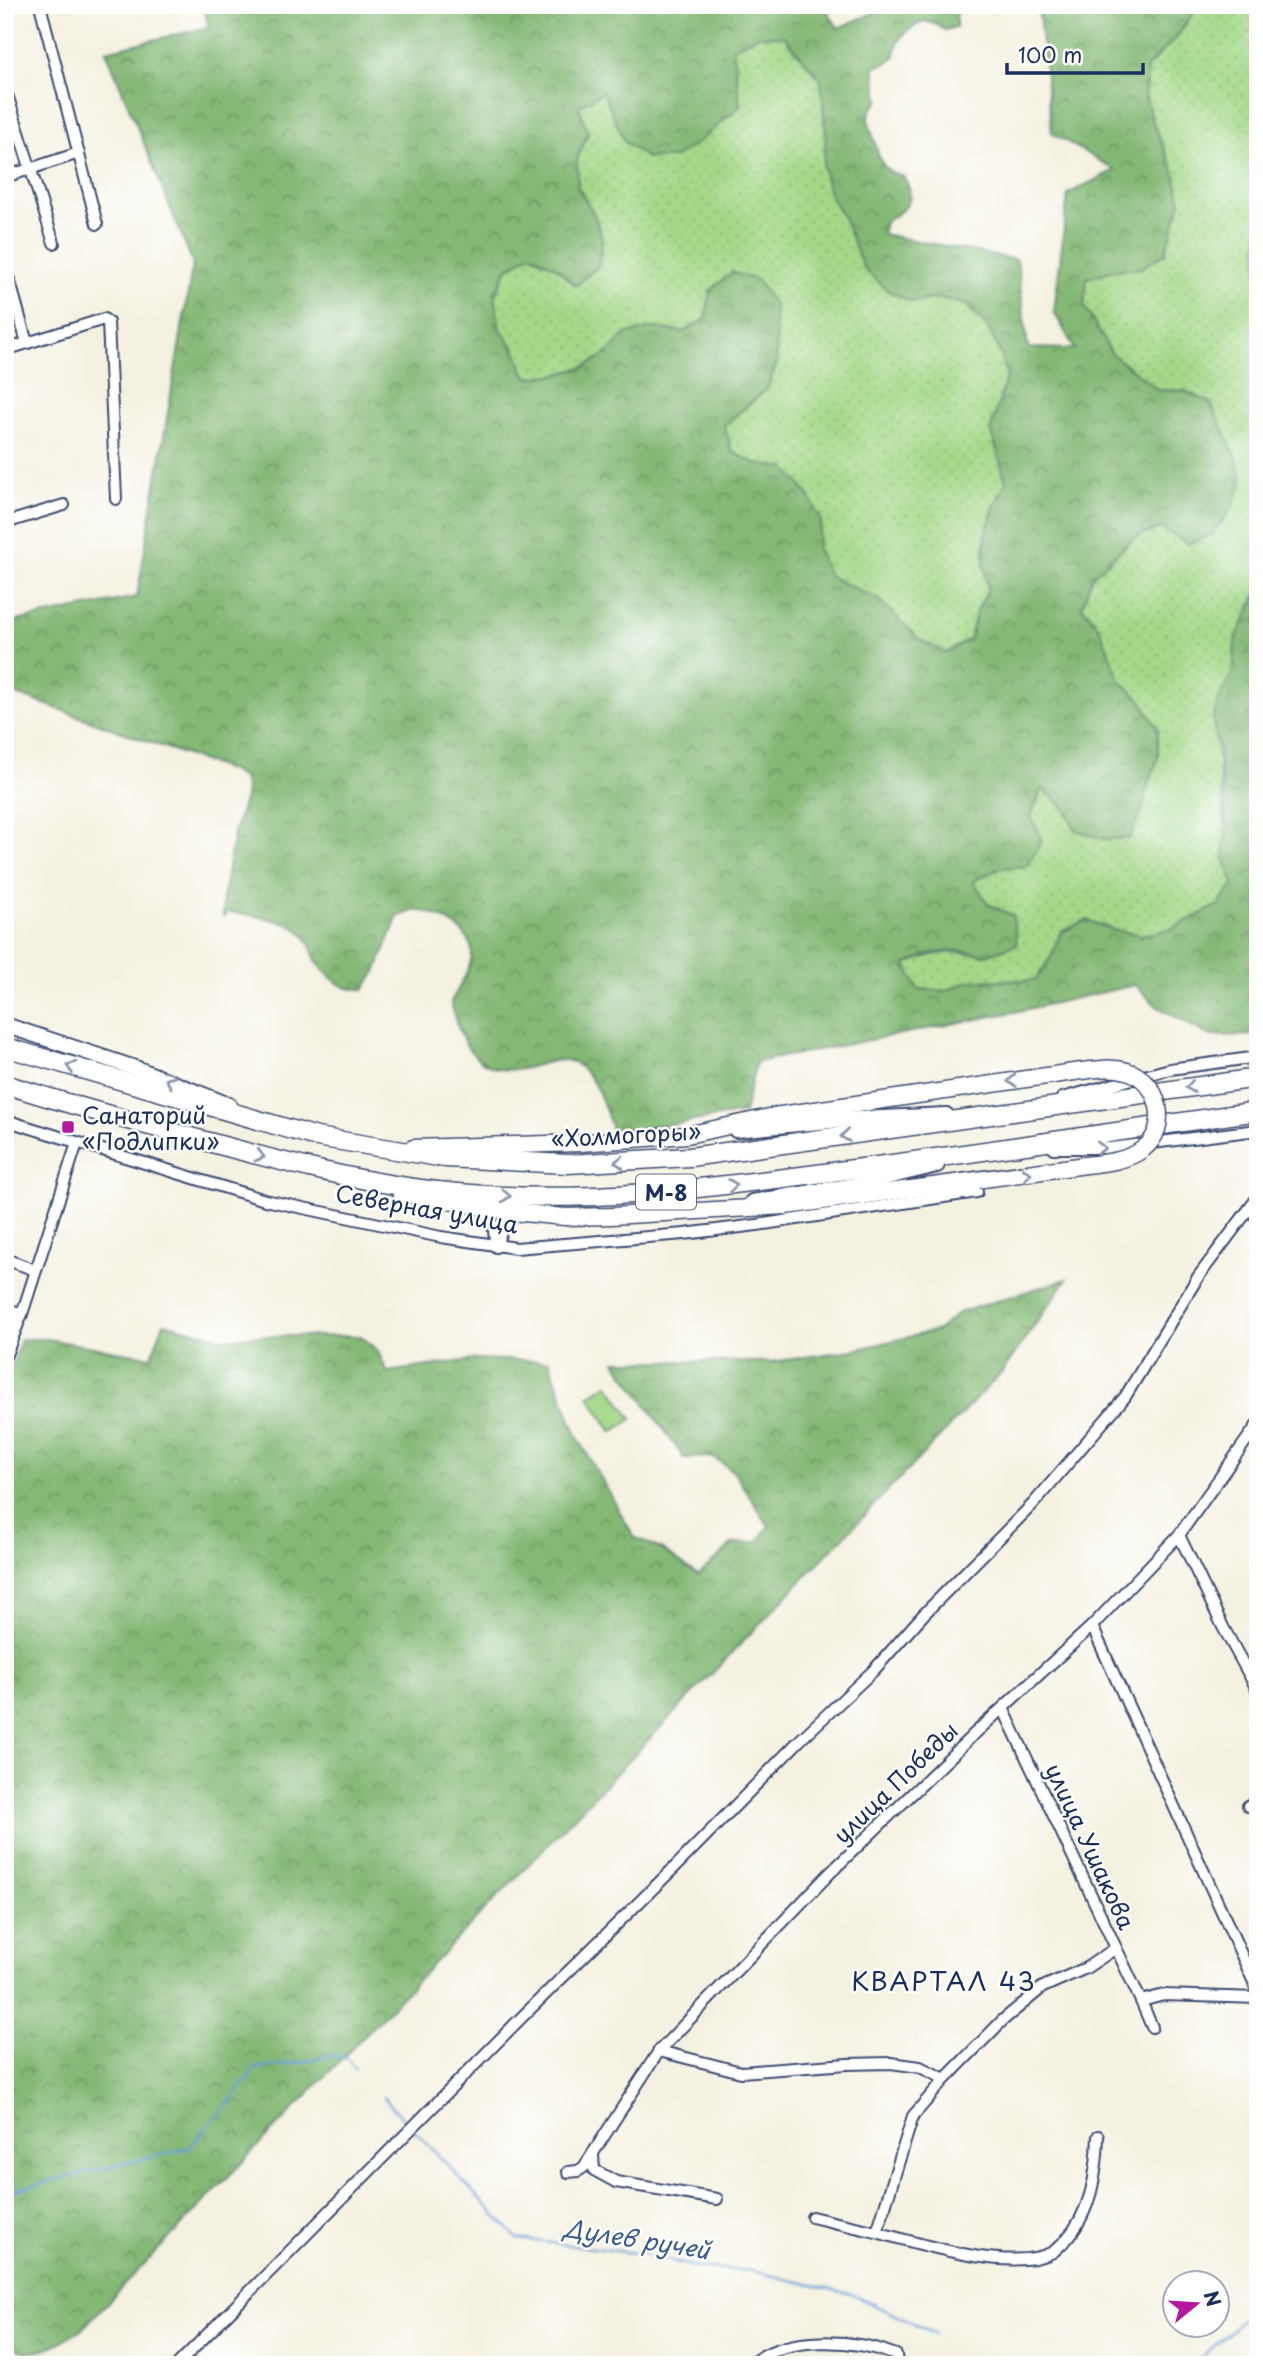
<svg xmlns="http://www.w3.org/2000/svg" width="1263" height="2370" font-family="'Playpen Sans',sans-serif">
	<defs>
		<pattern id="grass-dots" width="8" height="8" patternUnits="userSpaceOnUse" patternTransform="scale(1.75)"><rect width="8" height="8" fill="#a4d888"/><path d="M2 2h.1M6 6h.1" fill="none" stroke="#8dba78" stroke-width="1.8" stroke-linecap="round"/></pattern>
		<pattern id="forest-crowns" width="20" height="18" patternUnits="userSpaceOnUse" patternTransform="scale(1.75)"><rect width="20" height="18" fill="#83b874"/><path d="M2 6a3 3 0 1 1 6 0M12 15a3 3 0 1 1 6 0" fill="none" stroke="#6a9662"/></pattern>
	</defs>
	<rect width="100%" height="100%" fill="#fff"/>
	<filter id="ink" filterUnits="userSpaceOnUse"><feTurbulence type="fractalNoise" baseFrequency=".0143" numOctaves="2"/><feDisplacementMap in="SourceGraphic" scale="14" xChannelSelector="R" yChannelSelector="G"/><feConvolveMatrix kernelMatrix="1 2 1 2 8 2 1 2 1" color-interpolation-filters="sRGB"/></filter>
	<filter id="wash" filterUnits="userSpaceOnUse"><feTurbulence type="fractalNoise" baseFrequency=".00686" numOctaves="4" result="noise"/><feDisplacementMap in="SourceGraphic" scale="28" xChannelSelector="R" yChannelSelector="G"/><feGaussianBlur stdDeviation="1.57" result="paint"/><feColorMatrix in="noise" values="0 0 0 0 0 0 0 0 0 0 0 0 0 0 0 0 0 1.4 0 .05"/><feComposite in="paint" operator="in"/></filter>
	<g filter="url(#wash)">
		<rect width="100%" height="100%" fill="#f4f1e0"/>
		<g fill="url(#grass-dots)" stroke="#608473" stroke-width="2">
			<path d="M1198 5H1258V592L1235 641 1234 670 1221 694 1219 774 1226 830 1224 858 1234 883 1219 905 1169 930 1141 935 1113 930 1087 920 1061 932 1051 957 1036 980 970 981 945 991 917 989 906 964C938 951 953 950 987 955L1013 916 988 904 973 881 1000 868 1031 816 1042 788 1063 806 1076 830 1148 784 1158 758 1141 700 1120 681 1099 627 1082 606 1092 576 1135 537 1161 528 1185 391 1158 390 1112 354 1084 306 1087 278 1114 270 1141 268 1175 174 1153 123 1145 96 1147 67 1178 35Z"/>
			<polygon points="757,36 784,36 821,80 826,136 823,166 829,193 843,217 912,302 941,298 967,305 986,325 999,349 1007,375 991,429 1006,482 994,507 986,533 984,563 988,590 976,613 970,639 946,653 920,640 879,600 828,576 817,549 821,520 786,468 757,464 732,452 724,425 767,389 710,291 706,319 683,332 654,328 627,334 607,354 582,368 554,375 527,378 515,350 499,327 495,295 507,269 531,254 556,267 576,286 599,265 602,238 593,212 578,188 577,159 588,133 578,106 603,91 625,142 740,106 733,48"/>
		</g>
		<g fill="url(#forest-crowns)" stroke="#4f7469" stroke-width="2" fill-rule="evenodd">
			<path d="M203 5H824L838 28 892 5H963L956 15V27L945 30 935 24 924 21C908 30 896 36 895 56L886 63 875 67C874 79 878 89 879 101L871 109 868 120 878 154 883 165 892 173 903 176C919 201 905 209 885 222L882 234 1017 260 1028 348 1075 349 1054 312 1068 194 1115 170 1052 133 1038 5H1198L1178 35 1147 67 1145 96 1153 123 1175 174 1181 202 1165 253 1141 268 1114 270 1087 278 1084 306 1112 354 1158 390 1185 391 1210 402 1235 454 1242 481 1232 508 1213 534 1188 544 1161 528 1135 537 1092 576 1082 606 1099 627 1120 681 1141 700 1158 729V758L1148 784 1141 813 1129 839H1102L1076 830 1063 806 1042 788 1031 816 1042 841 1027 866 1000 868 973 881 988 904 1013 916 1017 944 987 955 960 951 933 953 906 964 918 989 945 991 970 981 1036 980 1051 957 1061 932 1087 920 1113 930 1141 935 1169 930 1219 905 1234 883 1224 858 1226 830 1225 803 1213 719 1221 694 1234 670 1235 641 1258 592V945L1251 967 1258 992V1035L1210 1036 1158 1007 1135 985 1014 1012 756 1062 744 1113 613 1133C605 1108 599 1083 579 1066 562 1052 538 1067 521 1069 475 1076 459 1040 451 1002 458 988 472 969 472 952 471 929 434 909 414 911 409 912 403 915 398 916L376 972 364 989C359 989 353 989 348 988 338 986 321 969 316 960 312 951 309 939 301 932 285 919 247 914 228 912L223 917V897L234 833 245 797 246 788 243 778 231 771 5 690V623L137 597 193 263 106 51 209 27ZM757 36H784L821 80 826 136 823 166 829 193 843 217 864 269 888 291 912 302 941 298 967 305 986 325 999 349 1007 375 991 429 1006 482 994 507 986 533 984 563 988 590 976 613 970 639 946 653 920 640 879 600 829 576 817 549 821 520 808 494 786 468 757 464 732 452 724 425 767 389 777 363 775 306 757 280 732 272 710 291 706 319 683 332 654 328 626 334 607 354 582 368 554 375 527 378 515 350 499 327 495 295 507 269 531 254 556 267 576 286 599 265 602 238 593 212 578 188 577 159 588 133 579 106 603 92 625 142 647 158H674L697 143 740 106 733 48Z"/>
			<path d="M1067 1279 1002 1372 80 2331C55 2345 33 2364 5 2342V1389L21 1339H47L151 1357 164 1323 225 1339 253 1336H361L378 1351 387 1372 478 1359 549 1361 577 1436 634 1537 661 1549 698 1575 733 1544 757 1542 769 1526 733 1471 713 1457 684 1458 615 1361 771 1362 854 1350 939 1330 958 1313Z"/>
		</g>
		<polygon fill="#a4d888" stroke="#608473" stroke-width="2" points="608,1384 632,1419 612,1432 589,1396"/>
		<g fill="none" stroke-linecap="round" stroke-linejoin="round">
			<g stroke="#679ed4" stroke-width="2.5">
				<polyline points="383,2097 409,2125"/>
				<polyline points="414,2130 518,2239 642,2254 696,2267 752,2271 851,2294 935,2334"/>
				<polyline points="5,2192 189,2148 230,2102 255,2068 303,2062 331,2055 347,2059 355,2069"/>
				<polyline points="1194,2365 1235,2327 1258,2302"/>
			</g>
		</g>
	</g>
	<g filter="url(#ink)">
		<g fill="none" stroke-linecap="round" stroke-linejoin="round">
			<defs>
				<g id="minor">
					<polyline points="40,5 97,224"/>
					<polyline points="5,88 54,243"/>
					<polyline points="5,177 79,153"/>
					<polyline points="5,264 27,343"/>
					<polyline points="5,350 104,319 108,322 116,499"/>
					<polyline points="5,523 64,505"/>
					<polyline points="1062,1098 1170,1069 1258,1057"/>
					<polyline points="5,1120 265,1200 441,1237 516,1248 684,1234 757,1225 977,1192"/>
					<polyline points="1053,1148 1111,1148 1258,1130"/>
					<path d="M480 1208C493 1217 494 1225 495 1241"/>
					<path d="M496 1247C500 1233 504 1219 519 1215"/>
					<polyline points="5,1259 35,1270"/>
					<polyline points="5,1308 22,1314"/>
					<polyline points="5,1357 22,1314 77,1143"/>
					<polyline points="1179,1535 1223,1627 1258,1691"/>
					<polyline points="1092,1626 1258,1991"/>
					<polyline points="1003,1708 1141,2001"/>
					<polyline points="1248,1806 1258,1801"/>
					<polyline points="1152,2027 1141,2001 1164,1995 1258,1998"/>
					<polyline points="659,2051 741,2072 847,2064 891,2063 920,2067 945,2079"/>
					<polyline points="593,2155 594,2170 616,2182 717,2199"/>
					<polyline points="568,2172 578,2171 584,2167 659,2051 830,1873 972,1736 1092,1626 1179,1535 1258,1424"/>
					<path d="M812 2217C835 2223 858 2227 880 2233 923 2245 1013 2273 1053 2252 1057 2249 1061 2244 1065 2241 1091 2213 1097 2173 1098 2136"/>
					<polyline points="877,2232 913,2116 945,2079 1003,2020 1043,1987 1086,1968 1116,1948"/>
					<polyline points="177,2365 523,2016 675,1867 799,1741 874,1670 924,1614 1033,1504 1125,1397 1198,1277 1258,1197"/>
					<path d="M750 2365C785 2334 855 2339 896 2355L897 2365"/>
				</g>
				<g id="tertiary">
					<polyline points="5,1025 141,1070 229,1105"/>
					<polyline points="736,1130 840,1120 946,1115"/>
					<polyline points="752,1202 850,1186 937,1165"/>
				</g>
				<g id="secondary">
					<polyline points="413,1148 580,1143 687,1135 774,1116 1074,1072"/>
					<polyline points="401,1193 513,1212 565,1217 611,1216 786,1206 1086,1165"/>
				</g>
				<g id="trunk">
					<polyline points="5,1047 317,1137 445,1158 568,1164 690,1157 1258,1078"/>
					<path d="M5 1084C66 1104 128 1120 190 1137 278 1161 366 1185 458 1193 589 1205 717 1187 846 1170 984 1152 1121 1131 1258 1111"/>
				</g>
			</defs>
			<use href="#minor" stroke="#3c4c72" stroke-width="14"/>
			<use href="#tertiary" stroke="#3c4c72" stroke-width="18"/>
			<use href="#secondary" stroke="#3c4c72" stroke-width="19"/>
			<use href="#trunk" stroke="#3c4c72" stroke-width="21"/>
			<use href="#minor" stroke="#fff" stroke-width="10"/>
			<use href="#tertiary" stroke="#fff" stroke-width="14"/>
			<use href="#secondary" stroke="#fff" stroke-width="16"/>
			<use href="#trunk" stroke="#fff" stroke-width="18"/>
			<defs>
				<path id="secondary-bridge" d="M1074 1072C1092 1070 1109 1066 1127 1071 1160 1081 1171 1128 1143 1149 1127 1161 1105 1163 1086 1165"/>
			</defs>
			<use href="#secondary-bridge" stroke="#3c4c72" stroke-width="19" stroke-linecap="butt"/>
			<use href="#secondary-bridge" stroke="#fff" stroke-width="16"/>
		</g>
		<defs><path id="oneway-chevron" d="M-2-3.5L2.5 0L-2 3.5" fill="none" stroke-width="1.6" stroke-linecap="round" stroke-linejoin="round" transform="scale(1.75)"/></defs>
		<g stroke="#8d97ae">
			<use href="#oneway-chevron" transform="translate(71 1067) rotate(-163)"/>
			<use href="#oneway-chevron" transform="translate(170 1081) rotate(-159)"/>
			<use href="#oneway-chevron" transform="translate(1012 1081) rotate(172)"/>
			<use href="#oneway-chevron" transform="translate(1190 1087) rotate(172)"/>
			<use href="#oneway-chevron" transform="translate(845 1136) rotate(172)"/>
			<use href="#oneway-chevron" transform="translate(1101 1148) rotate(-1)"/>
			<use href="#oneway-chevron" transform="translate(260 1156) rotate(15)"/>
			<use href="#oneway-chevron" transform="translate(619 1162) rotate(178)"/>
			<use href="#oneway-chevron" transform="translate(1027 1174) rotate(-8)"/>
			<use href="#oneway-chevron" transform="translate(733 1185) rotate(-8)"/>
			<use href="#oneway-chevron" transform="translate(506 1196) rotate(3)"/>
		</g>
	</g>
	<rect fill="#b5179e" stroke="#fff" stroke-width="2.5" x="61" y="1120" width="14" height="14" rx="3.5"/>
	<g text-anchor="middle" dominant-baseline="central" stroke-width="5" stroke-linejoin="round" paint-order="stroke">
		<rect fill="#fff" stroke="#5f6d8e" stroke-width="2" x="636" y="1174.5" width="60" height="35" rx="5"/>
		<g font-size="21" font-weight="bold" fill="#1b2f5e">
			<text x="666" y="1192">М-8</text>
		</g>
		<g font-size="23" fill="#1b2f5e" stroke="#fff" text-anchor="start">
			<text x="82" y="1114">Санаторий<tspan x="82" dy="26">«Подлипки»</tspan></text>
		</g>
		<g font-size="23" fill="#1b2f5e" stroke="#fff">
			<text transform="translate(626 1134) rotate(-3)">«Холмогоры»</text>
			<text transform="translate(427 1208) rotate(10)">Северная улица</text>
			<text transform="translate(895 1782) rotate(-44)">улица Победы</text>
			<text transform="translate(1091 1846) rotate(65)">улица Ушакова</text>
		</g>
		<g font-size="24" font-style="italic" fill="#395b8d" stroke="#fff">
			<text transform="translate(637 2238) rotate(9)">Дулев ручей</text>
		</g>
		<g font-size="26" letter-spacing="2" fill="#1b2f5e" stroke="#fff">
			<text x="944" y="1980">КВАРТАЛ 43</text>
		</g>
	</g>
	<rect width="1263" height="2370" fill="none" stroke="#fff" stroke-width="28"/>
	<g transform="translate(1196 2304) rotate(72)"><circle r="33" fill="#ffffff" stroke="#a4acbf" stroke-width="2"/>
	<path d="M0-5L12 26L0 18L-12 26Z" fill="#b5179e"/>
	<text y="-10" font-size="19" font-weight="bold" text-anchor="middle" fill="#1b2f5e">N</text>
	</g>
	<path d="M1007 63v10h136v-10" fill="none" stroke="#1b2f5e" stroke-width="3.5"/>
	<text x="1018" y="63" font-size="21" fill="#1b2f5e" stroke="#ffffff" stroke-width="5" paint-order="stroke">100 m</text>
</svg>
